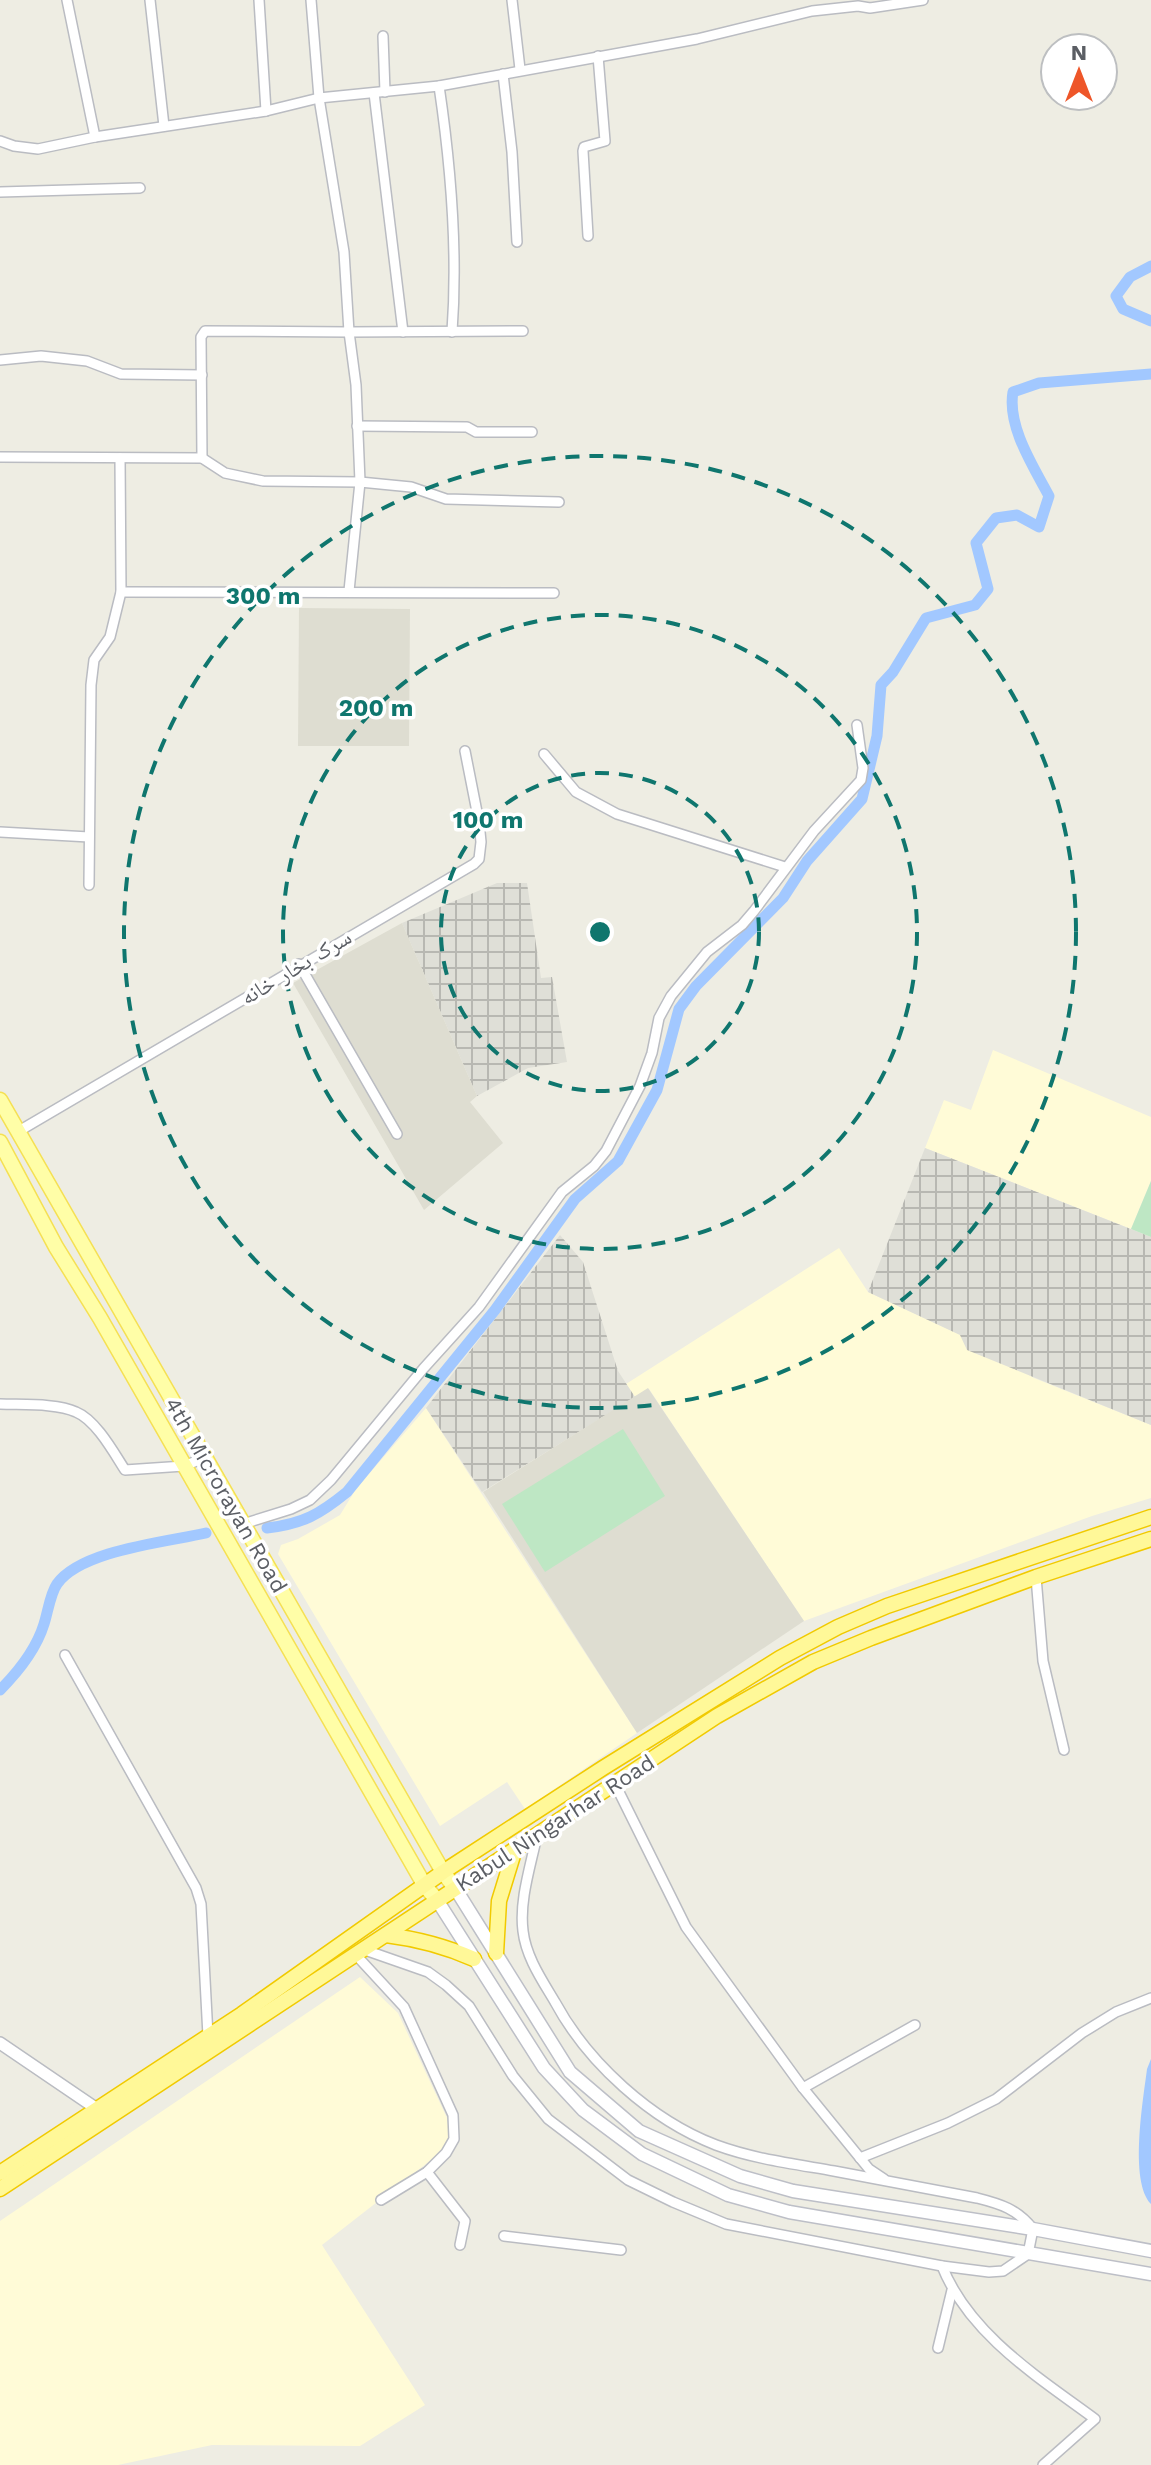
<svg xmlns="http://www.w3.org/2000/svg" width="1151" height="2465" font-family="'Work Sans','Noto Naskh Arabic',sans-serif">
	<defs>
		<pattern id="industrial-grid" width="8" height="8" patternUnits="userSpaceOnUse" patternTransform="scale(2)"><rect width="8" height="8" fill="#dfdfd7"/><path d="M0 4h8M4 0v8" fill="none" stroke="#b8b8b2"/></pattern>
	</defs>
	<rect width="100%" height="100%" fill="#eeede3"/>
	<g fill="#fffbd7">
		<polygon points="993,1050 1151,1117 1151,1181 1131,1229 925,1148 944,1100 971,1110"/>
		<polygon points="839,1248 868,1292 961,1335 1034,1378 1151,1425 1151,1498 1092,1516 804,1621 649,1389 635,1397 626,1384"/>
		<polygon points="426,1408 637,1733 525,1809 507,1782 440,1826 278,1554 281,1545 298,1539 340,1515 356,1489"/>
		<polygon points="360,1977 398,2013 447,2118 450,2136 445,2149 322,2245 425,2405 360,2446 212,2445 118,2465 0,2465 0,2221"/>
	</g>
	<g fill="url(#industrial-grid)">
		<polygon points="497,883 527,883 541,978 552,977 567,1062 528,1068 477,1096 402,923"/>
		<polygon points="925,1148 1151,1237 1151,1425 967,1350 960,1335 868,1292"/>
		<polygon points="560,1235 583,1262 618,1371 635,1397 482,1492 426,1408"/>
	</g>
	<g fill="#deddd1">
		<polygon points="299,608 410,609 409,746 298,746"/>
		<polygon points="402,923 477,1096 470,1102 503,1143 424,1210 293,983"/>
		<polygon points="648,1388 804,1621 637,1733 483,1492"/>
	</g>
	<g fill="#bee7c4">
		<polygon points="1151,1181 1151,1237 1131,1229"/>
		<polygon points="623,1429 665,1496 545,1572 502,1504"/>
	</g>
	<path fill="#a2c8ff" d="M1151 2059V2204C1129 2181 1143 2101 1147 2069Z"/>
	<g fill="none" stroke-linecap="round" stroke-linejoin="round">
		<g stroke="#a2c8ff" stroke-width="11">
			<polyline points="1151,266 1130,277 1116,296 1123,309 1151,321"/>
			<path d="M267 1528C303 1524 320 1514 347 1492L495 1310 575 1199 618 1161 657 1090 679 1009 696 986 783 898 807 861 862 799 877 736 881 685 893 672 926 618 975 605 988 589 976 543 996 518 1017 515 1039 527 1049 496C1033 466 1007 426 1013 392L1039 383 1151 374"/>
			<path d="M0 1690C19 1671 36 1650 44 1624 48 1612 50 1594 57 1584 81 1550 167 1542 206 1533"/>
		</g>
		<defs>
			<g id="minor">
				<polyline points="67,0 95,137"/>
				<polyline points="150,0 164,126"/>
				<polyline points="259,0 266,111"/>
				<polyline points="512,0 520,69"/>
				<polyline points="383,36 385,92"/>
				<polyline points="503,74 512,152 517,242"/>
				<path d="M439 86C451 167 458 250 452 332"/>
				<polyline points="374,93 403,332"/>
				<polyline points="0,141 14,146 38,149 95,137 266,111 319,98 439,86 697,39 812,11 858,6 870,8 923,0"/>
				<polyline points="0,192 140,188"/>
				<polyline points="588,236 583,151 584,147 605,141 598,56"/>
				<polyline points="0,360 41,356 87,361 121,374 202,375"/>
				<polyline points="357,426 467,427 476,432 532,432"/>
				<polyline points="0,457 202,458 225,473 263,481 360,482 411,487 446,499 559,502"/>
				<polyline points="202,458 201,337 205,331 349,332 344,252 319,98 311,0"/>
				<polyline points="349,591 360,482 356,385 349,332 523,331"/>
				<polyline points="121,592 554,593"/>
				<polyline points="544,754 576,792 617,814 785,867"/>
				<polyline points="0,832 89,837"/>
				<polyline points="89,885 91,685 94,660 110,637 121,592 120,458"/>
				<polyline points="299,964 397,1134"/>
				<polyline points="19,1131 474,864 479,859 481,842 479,822 465,751"/>
				<path d="M0 1404C22 1405 57 1403 76 1412 96 1420 114 1453 125 1470L184 1466 204 1458"/>
				<polyline points="243,1524 291,1509 310,1500 331,1480 423,1369 479,1307 562,1192 594,1166 606,1151 640,1086 652,1053 659,1018 671,996 707,952 742,925 754,911 814,831 861,780 863,768 857,725"/>
				<polyline points="1036,1577 1043,1661 1064,1750"/>
				<polyline points="65,1655 196,1888 201,1904 208,2036"/>
				<polyline points="615,1784 686,1927 803,2088 869,2169 884,2179"/>
				<path d="M365 1950 428 1972 446 1985 469 2006 513 2076 548 2119 628 2180 673 2202 726 2224 942 2266 989 2272 1003 2271 1028 2254 1033 2229C1017 2209 1001 2204 977 2198 929 2189 882 2180 834 2171 794 2164 754 2159 716 2145 651 2120 588 2063 555 2002 542 1980 526 1957 523 1931 519 1900 531 1865 537 1835"/>
				<polyline points="356,1955 404,2007 453,2115 454,2139 446,2153 427,2172 381,2200"/>
				<polyline points="803,2088 915,2025"/>
				<polyline points="860,2158 948,2123 996,2099 1082,2033 1116,2012 1151,1998"/>
				<polyline points="427,2172 465,2221 460,2245"/>
				<polyline points="504,2236 621,2250"/>
				<path d="M942 2266C969 2334 1038 2377 1095 2419L1043 2465"/>
				<polyline points="938,2348 952,2290"/>
			</g>
			<polyline id="tertiary" points="0,2043 97,2109"/>
			<g id="secondary">
				<polyline points="455,1888 570,2072 639,2131 740,2176 793,2191 1033,2229 1151,2251"/>
				<polyline points="437,1900 544,2068 583,2110 642,2154 728,2195 789,2212 1151,2274"/>
			</g>
			<g id="primary">
				<polyline points="0,1100 443,1872 455,1888"/>
				<polyline points="0,1142 56,1247 100,1318 425,1886 437,1900"/>
			</g>
			<g id="trunk">
				<path d="M386 1935C418 1939 445 1946 474 1959"/>
				<polyline points="496,1953 499,1901 515,1849"/>
				<polyline points="0,2173 242,2014 443,1872 603,1768 780,1658 838,1627 887,1606 1151,1517"/>
				<polyline points="0,2189 717,1716 813,1662 871,1638 1036,1577 1151,1539"/>
			</g>
		</defs>
		<use href="#minor" stroke="#babcc2" stroke-width="12"/>
		<use href="#tertiary" stroke="#babcc2" stroke-width="14"/>
		<use href="#secondary" stroke="#bdbfc7" stroke-width="15"/>
		<use href="#primary" stroke="#f5e054" stroke-width="17"/>
		<use href="#trunk" stroke="#f1ca00" stroke-width="17"/>
		<use href="#minor" stroke="#fff" stroke-width="9"/>
		<use href="#tertiary" stroke="#fff" stroke-width="11"/>
		<use href="#secondary" stroke="#fff" stroke-width="12"/>
		<use href="#primary" stroke="#fffea7" stroke-width="14"/>
		<use href="#trunk" stroke="#fff898" stroke-width="14"/>
	</g>
	<g fill="none" stroke="#0f766e" stroke-width="4" stroke-dasharray="14 10">
		<circle cx="600" cy="932" r="159"/>
		<circle cx="600" cy="932" r="317"/>
		<circle cx="600" cy="932" r="476"/>
	</g>
	<g text-anchor="middle" dominant-baseline="central" stroke-width="7" stroke-linejoin="round" paint-order="stroke">
		<g font-size="22" fill="#5b5e64" stroke="#fff">
			<text transform="translate(296 967) rotate(-31)">سرک بخار خانه</text>
			<text transform="translate(226 1495) rotate(60)">4th Microrayan Road</text>
			<text transform="translate(555 1823) rotate(-33)">Kabul Ningarhar Road</text>
		</g>
	</g>
	<circle cx="600" cy="932" r="12" fill="#0f766e" stroke="#fff" stroke-width="4"/>
	<g font-size="24" text-anchor="middle" font-weight="bold" fill="#0f766e" stroke="#fff" stroke-width="7" stroke-linejoin="round" paint-order="stroke">
		<text x="263" y="604">300 m</text>
		<text x="376" y="716">200 m</text>
		<text x="488" y="828">100 m</text>
	</g>
	<g transform="translate(1079 72)"><circle r="38" fill="#ffffff" stroke="#bdbfc1" stroke-width="2"/>
	<path d="M0-6L14 30L0 20L-14 30Z" fill="#ee5629"/>
	<text y="-12" font-size="22" font-weight="bold" text-anchor="middle" fill="#5b5e64">N</text>
	</g>
</svg>
